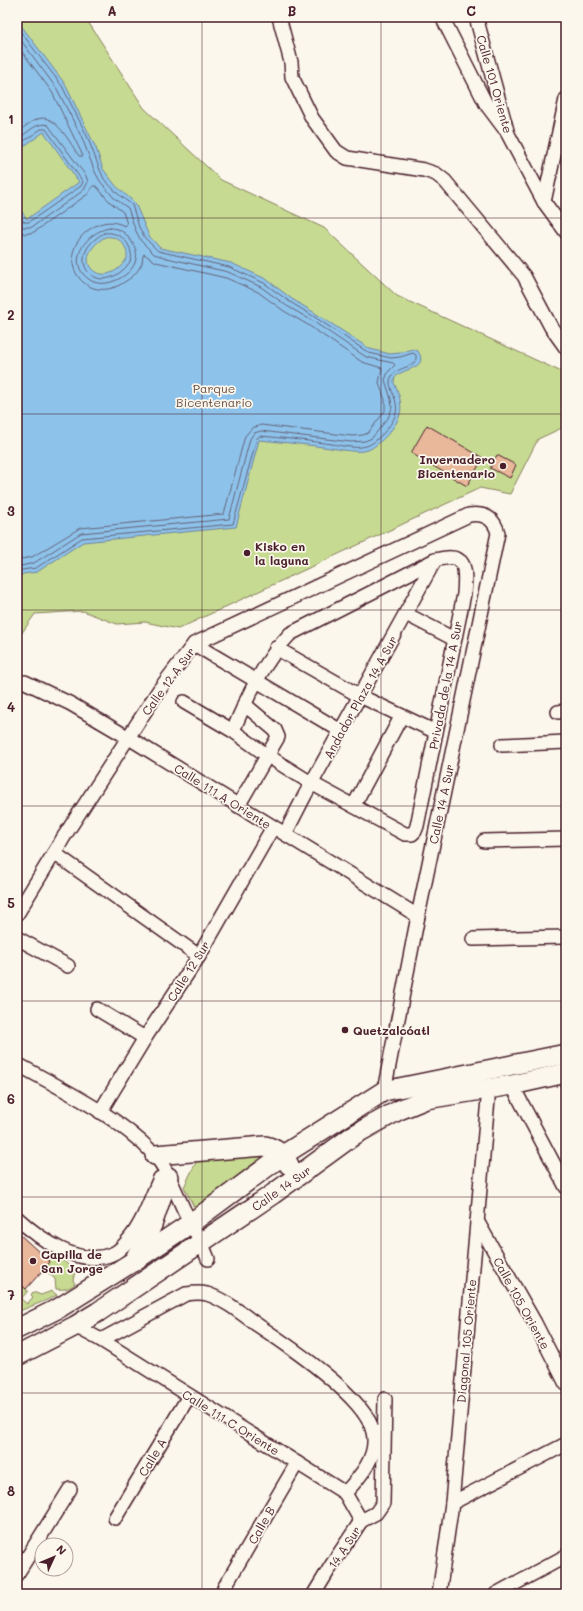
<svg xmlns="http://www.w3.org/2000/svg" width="583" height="1611" font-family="Mali,sans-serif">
	<rect width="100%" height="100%" fill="#fbf7ec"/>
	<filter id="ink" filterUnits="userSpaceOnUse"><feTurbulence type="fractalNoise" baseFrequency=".025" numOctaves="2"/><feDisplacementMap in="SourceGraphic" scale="8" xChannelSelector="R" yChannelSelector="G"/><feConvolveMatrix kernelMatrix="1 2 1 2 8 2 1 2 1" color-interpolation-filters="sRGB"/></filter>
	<g filter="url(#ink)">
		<g fill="#c6db91" stroke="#887d5e">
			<polygon points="17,17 85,17 144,108 221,180 324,228 397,296 566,374 566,426 538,439 510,494 480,488 178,629 145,622 117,624 83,611 35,614 17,640"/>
			<polygon points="273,1153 195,1209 184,1187 197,1160"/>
			<path d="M54 1258 64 1261 75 1272 73 1280 75 1284C68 1289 64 1290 56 1289L55 1279 47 1272 48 1264 50 1262 48 1260Z"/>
			<polygon points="17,1281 27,1290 27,1292 21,1299 27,1304 33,1297 31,1295 33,1292 41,1295 52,1291 57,1295 47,1300 17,1312"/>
		</g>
		<path fill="#8dc3eb" stroke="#72819e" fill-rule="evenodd" d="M17 20 65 84 96 148 103 169 116 186 135 203 149 236 160 248 231 263 266 279 292 299 315 313 370 349 390 354 400 353 413 349 418 351C431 372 395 367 394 381 394 384 396 387 397 390 400 397 402 407 400 414 398 425 379 446 368 450 357 454 335 448 323 447 302 444 280 442 259 440L236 527 83 542 37 572 23 574 17 577V205L27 219 79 182 44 132 17 151ZM105 237C118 235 128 245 127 258 106 294 65 262 105 237Z"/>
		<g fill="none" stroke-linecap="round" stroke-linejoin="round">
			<g stroke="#656178" stroke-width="1">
				<path d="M17 27 62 86 87 136 100 170 104 179 118 194 132 205 139 227 145 238 158 251 229 267 264 283 290 302 313 316 369 353 391 358 400 357 413 353 416 355C418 371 393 364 390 381 389 389 399 401 396 413 394 423 376 444 366 446 354 450 337 444 324 443 303 440 282 438 260 436L257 438 233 524 82 538 36 568 22 570 17 573"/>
				<polyline points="17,35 57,89 82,138 95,172 100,181 114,198 128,208 135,229 141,241 154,254 167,258 228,272 261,287 287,306 311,320 366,357 393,363 395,365 388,372 385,380 391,399 392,408 388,418 372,438 365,441 351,442 261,431 254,433 250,439 229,519 81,533 34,563 17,567"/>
				<path d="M17 45 52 92 83 156H79C71 145 55 112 38 119 31 121 23 128 17 133"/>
				<path d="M17 140C26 134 37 121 48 125L86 176 88 182 84 190 32 227H23L17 221"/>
				<polyline points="17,146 41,129 46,129 83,182 81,186 29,222 24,222 17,212"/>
				<path d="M110 228C117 228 124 231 128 237 133 243 138 250 136 259 133 276 105 290 90 280 64 263 86 231 110 228Z"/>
				<path d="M17 230 25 234 34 232 88 194 93 186H96L110 202 123 212 127 224 125 226C112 220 102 221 90 229 50 257 86 310 126 281 133 277 139 270 142 263 143 259 142 257 144 254L156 262 226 278 258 292 284 311 308 325 362 362 382 368 379 383 385 400V411L368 433 363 435 352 436 261 425 252 428 245 436 224 514 80 528 32 557 17 560"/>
				<path d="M104 233C117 231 129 240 131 253 133 259 129 264 124 269 94 298 62 256 104 233Z"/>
			</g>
		</g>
		<g fill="#e9b79a" stroke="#4a1f2b">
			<polygon points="427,425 483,458 467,486 411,453"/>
			<polygon points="497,455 516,465 510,478 490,468"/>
			<polygon points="17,1232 50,1262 26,1289 17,1281"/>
		</g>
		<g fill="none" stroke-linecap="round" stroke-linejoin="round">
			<defs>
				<g id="street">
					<polyline points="279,17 291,62 292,77 312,118 336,151 347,158 424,170 436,174 445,181 524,276 551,327 566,348"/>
					<polyline points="442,17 486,104 504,128"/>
					<polyline points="476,17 508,134 544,202 566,232"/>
					<polyline points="544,202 566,99"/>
					<polyline points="406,614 454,639"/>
					<polyline points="194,644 341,731"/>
					<polyline points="276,648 360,696 436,732"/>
					<polyline points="25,682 71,704 129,738 418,916"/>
					<path d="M184 702 233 731 268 756 311 783 405 834H412L415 831 417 826 464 594C466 568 467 551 435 560L290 634C264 661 247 697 233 731"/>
					<polyline points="558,712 566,711"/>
					<polyline points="502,745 566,742"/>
					<polyline points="354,805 401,717"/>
					<polyline points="238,806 278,737 275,730 244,704"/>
					<polyline points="285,834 305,795 435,560"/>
					<polyline points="484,841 566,839"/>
					<polyline points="54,853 199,956"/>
					<path d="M17 914 65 835 159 690 194 644 469 515C484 513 494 518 498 533L418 916 384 1091"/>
					<polyline points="17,938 68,966"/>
					<polyline points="473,939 566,937"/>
					<polyline points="97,1009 145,1038"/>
					<path d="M17 1064C64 1090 116 1115 154 1154 167 1168 176 1193 184 1210 192 1226 202 1242 208 1259"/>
					<polyline points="512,1085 566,1187"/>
					<polyline points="100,1112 145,1038 199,956 273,827"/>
					<path d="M17 1218C40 1239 79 1268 112 1254 119 1252 126 1243 130 1238 144 1221 151 1197 160 1178"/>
					<polyline points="477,1221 535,1323 566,1384"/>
					<polyline points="75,1326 101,1340 345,1493 361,1521 376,1513 383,1503 385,1399"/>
					<path d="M101 1340 186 1294C193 1293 199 1292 207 1294 225 1300 241 1313 256 1324 286 1344 366 1397 373 1432 379 1456 360 1477 345 1493"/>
					<polyline points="452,1503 566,1444"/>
					<polyline points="115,1518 189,1396"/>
					<polyline points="17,1574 70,1489"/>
					<polyline points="224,1588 297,1463"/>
					<polyline points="314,1594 331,1566 361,1521"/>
					<polyline points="439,1594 452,1503 489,1088"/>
					<polyline points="496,1594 566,1556"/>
				</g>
				<g id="secondary">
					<path d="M155 1155 265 1146C277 1149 283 1154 289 1165"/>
					<polyline points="135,1259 152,1225 168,1177"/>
					<polyline points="17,1329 59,1308 134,1261 191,1223 283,1155 384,1091 566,1054"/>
					<polyline points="17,1356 75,1326 98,1312 273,1194 354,1135 399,1110 426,1099 512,1085 566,1073"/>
				</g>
			</defs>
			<use href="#street" stroke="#4a1f2b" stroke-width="16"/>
			<use href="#secondary" stroke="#4a1f2b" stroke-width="22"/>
			<use href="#street" stroke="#fbf7ec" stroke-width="13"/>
			<use href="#secondary" stroke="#fbf7ec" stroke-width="19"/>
		</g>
	</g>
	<path fill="none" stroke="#4a1f2b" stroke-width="1" stroke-opacity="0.55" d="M202 17V1594M381 17V1594M17 218H566M17 414H566M17 610H566M17 806H566M17 1001H566M17 1197H566M17 1393H566"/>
	<g fill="#4a1f2b" stroke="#fbf7ec" stroke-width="1.5">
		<circle cx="503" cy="466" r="4"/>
		<circle cx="247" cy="553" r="4"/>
		<circle cx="345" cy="1030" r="4"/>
		<circle cx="33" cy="1261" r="4"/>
	</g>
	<g text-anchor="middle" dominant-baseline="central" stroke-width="3.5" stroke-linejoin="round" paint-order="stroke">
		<g font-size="12" fill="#4a1f2b" stroke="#fbf7ec">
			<text transform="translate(495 84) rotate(74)">Calle 101 Oriente</text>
			<text transform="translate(168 681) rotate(-54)">Calle 12 A Sur</text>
			<text transform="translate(445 685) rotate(-79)">Privada de la 14 A Sur</text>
			<text transform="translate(360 697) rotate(-61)">Andador Plaza 14 A Sur</text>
			<text transform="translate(223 796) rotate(32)">Calle 111 A Oriente</text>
			<text transform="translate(441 804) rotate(-78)">Calle 14 A Sur</text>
			<text transform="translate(188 971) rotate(-58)">Calle 12 Sur</text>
			<text transform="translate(281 1188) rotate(-35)">Calle 14 Sur</text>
			<text transform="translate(522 1303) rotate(61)">Calle 105 Oriente</text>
			<text transform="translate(466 1341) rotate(-85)">Diagonal 105 Oriente</text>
			<text transform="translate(231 1422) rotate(32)">Calle 111 C Oriente</text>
			<text transform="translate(152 1457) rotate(-59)">Calle A</text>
			<text transform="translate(261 1525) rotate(-60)">Calle B</text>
			<text transform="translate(344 1547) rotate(-56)">14 A Sur</text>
		</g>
		<g font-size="12" fill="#694e44" stroke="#fbf7ec">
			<text x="214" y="388">Parque<tspan x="214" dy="14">Bicentenario</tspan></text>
		</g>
		<g font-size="12" font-weight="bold" fill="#4a1f2b" stroke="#fbf7ec" text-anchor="start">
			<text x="495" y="459" text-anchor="end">Invernadero<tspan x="495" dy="14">Bicentenario</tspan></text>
			<text x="255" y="546">Kisko en<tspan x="255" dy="14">la laguna</tspan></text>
			<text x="353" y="1030">Quetzalcóatl</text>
			<text x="41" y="1254">Capilla de<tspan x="41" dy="14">San Jorge</tspan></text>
		</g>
	</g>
	<rect width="583" height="1611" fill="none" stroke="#fbf7ec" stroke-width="44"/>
	<g transform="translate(54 1557) rotate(46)"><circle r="19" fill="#fbf7ec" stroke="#b4a19f"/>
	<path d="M0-3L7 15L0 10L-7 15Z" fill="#4a1f2b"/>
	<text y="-6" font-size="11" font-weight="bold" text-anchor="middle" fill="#4a1f2b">N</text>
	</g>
	<rect x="22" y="22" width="539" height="1567" fill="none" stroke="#4a1f2b" stroke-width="1.5"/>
	<g font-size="13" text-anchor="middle" font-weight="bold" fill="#4a1f2b">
		<text x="112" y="16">A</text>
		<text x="292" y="16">B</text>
		<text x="471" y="16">C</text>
		<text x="11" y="124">1</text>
		<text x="11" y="320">2</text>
		<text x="11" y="516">3</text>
		<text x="11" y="712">4</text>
		<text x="11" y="908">5</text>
		<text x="11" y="1104">6</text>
		<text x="11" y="1300">7</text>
		<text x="11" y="1496">8</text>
	</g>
</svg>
